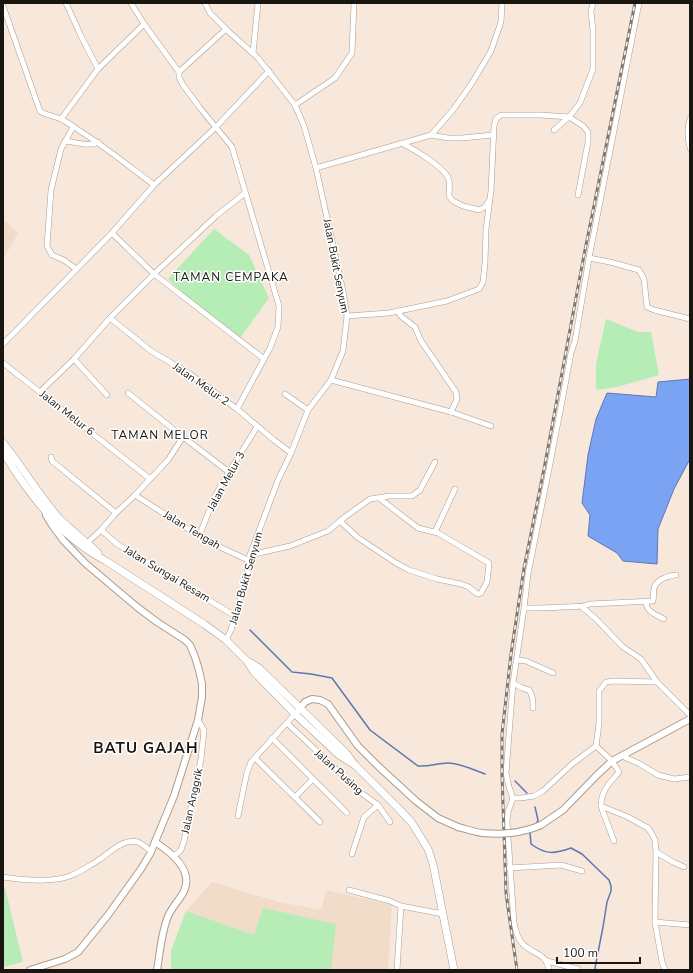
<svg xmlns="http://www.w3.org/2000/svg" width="693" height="973" font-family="'Nunito Sans',sans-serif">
	<rect width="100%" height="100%" fill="#f7e8db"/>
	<g fill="#f1dcc9">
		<polygon points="3,219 18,233 3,260"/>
		<polygon points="212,882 279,902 321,910 326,890 392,905 388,970 171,970 171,951 186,911"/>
	</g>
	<g fill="#b6ecb5">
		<polygon points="214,229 249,255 269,298 237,342 168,279"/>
		<polygon points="606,319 638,332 651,332 659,375 617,387 596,390 596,364"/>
		<polygon points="3,888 5,888 23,962 3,967"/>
		<polygon points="263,908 336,924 331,970 171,970 171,951 186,911 254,935"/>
	</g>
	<polygon fill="#7ba3f3" stroke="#5e78af" points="690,379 690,459 674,489 658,529 657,564 623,561 617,553 588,536 590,515 582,503 588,455 596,419 607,393 656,397 658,382"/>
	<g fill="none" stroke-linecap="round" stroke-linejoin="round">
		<g stroke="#5e78af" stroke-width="1.5">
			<path d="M250 630 292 672 311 674 332 678 370 730 418 766C429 767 438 763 448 763 460 763 474 770 485 774"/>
			<polyline points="515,781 527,793"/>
			<polyline points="535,807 538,820 536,825"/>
			<path d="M531 831 530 833 531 844C546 855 554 854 571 848L582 854 609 880 611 886V891L607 902 603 927 595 968 596 970"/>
		</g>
		<defs>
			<g id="minor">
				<polyline points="66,3 81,36 98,69"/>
				<polyline points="131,3 144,24 179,72 179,77 183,85 200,108 232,147 279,306 278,327 270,348 237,409"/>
				<polyline points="205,3 210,13 229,32 258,58 295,105 304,126 316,168 343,291 347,316 343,351 331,380 308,410 291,453 278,480 250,555 246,580 231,630 226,640"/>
				<path d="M639 3 589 258 575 341 571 353 563 396 549 469 528 574 524 608 513 683 506 773 509 787 513 798H521L534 796 543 791 572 764 596 746 612 761 619 772C610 783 601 790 601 806L628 817 648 828 652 834 655 840 656 852 655 922 662 962 665 970"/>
				<polyline points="3,6 40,111 43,113 61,119"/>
				<path d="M144 24 98 69 61 119C69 123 75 128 83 133 108 149 130 167 154 185"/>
				<polyline points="253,53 258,3"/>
				<polyline points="179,72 226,29"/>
				<polyline points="295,105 335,78 352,53 354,3"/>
				<path d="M690 119C687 128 688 140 690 148"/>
				<polyline points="73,127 61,149 51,190 47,246 52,255 64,260 76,269"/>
				<polyline points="554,130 569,117 580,103 593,69 593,31 591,11 593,3"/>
				<polyline points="431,135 448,138 462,138 493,135"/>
				<path d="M65 141C75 142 89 147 98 142"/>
				<path d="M401 143C412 148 446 168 449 180 450 185 449 191 449 196L453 201 463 206 479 210 485 207 489 201"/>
				<polyline points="316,168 431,135 453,110 472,83 491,51 501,22 502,3"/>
				<polyline points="112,233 154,274 264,359"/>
				<polyline points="589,258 610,262 639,270 644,279 647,307 654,310 690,319"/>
				<polyline points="397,311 402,317 415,327 421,341 456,392 457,399 451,412"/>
				<polyline points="347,316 389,313 447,301 479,289 483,282 485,263 486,229 491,191 494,126 496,119 501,115 541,115 569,117 583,126 588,132 588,142 578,195"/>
				<polyline points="110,318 151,351 190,374 237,409 274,440 291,453"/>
				<polyline points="3,344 112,233 154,185 216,127 269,71"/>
				<polyline points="74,359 107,395"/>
				<polyline points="3,363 150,479"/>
				<polyline points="331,380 451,412 491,426"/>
				<polyline points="40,392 74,359 110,318 154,274 216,216 245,193"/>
				<polyline points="128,393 183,437 229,472"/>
				<polyline points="285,394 308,410"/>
				<polyline points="51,457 52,461 116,513"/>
				<polyline points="135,495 199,536 222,548 250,561"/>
				<polyline points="340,521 357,537 396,563 409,570 437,579 461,584 469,587 476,593 478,594 481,593 487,582 489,563 438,533 418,528 379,498"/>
				<polyline points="101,530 117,544 235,616"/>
				<polyline points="435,532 455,489"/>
				<polyline points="199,536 215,496 229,472 257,427"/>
				<polyline points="87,543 101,530 116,513 135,495 168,460 183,437"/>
				<polyline points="250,555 290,546 328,531 345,517 370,499 384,497 389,496 412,496 420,490 435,462"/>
				<path d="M646 601C645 611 656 615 664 619"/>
				<polyline points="582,607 596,619 623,647 641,659 657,682 690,715"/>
				<path d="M524 608C537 608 549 608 562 607 574 606 579 608 590 604L653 601C654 597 653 592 654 588 657 579 668 576 676 575"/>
				<polyline points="516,660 526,661 553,673"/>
				<path d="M513 683 522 688 529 690C533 696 533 701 533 708"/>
				<polyline points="287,723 360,792 378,805 390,822"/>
				<polyline points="272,738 347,813"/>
				<polyline points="596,746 599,724 599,691 606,682 614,681 657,682"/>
				<polyline points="622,756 640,764 658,775 674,779 690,777"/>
				<polyline points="255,758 320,822"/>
				<polyline points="295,797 313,779"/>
				<path d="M513 798 508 812 507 821 514 923C516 930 517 939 523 944 533 955 546 952 549 970"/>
				<polyline points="601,806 603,812 614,841"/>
				<polyline points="238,816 247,772 251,762 295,714"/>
				<polyline points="656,852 673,862 684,867"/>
				<polyline points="352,854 364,817 378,805"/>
				<polyline points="174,856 181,850 184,841 201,759 204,730 198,720"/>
				<polyline points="509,868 561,865 582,871"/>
				<path d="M3 877C23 880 51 883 70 876 78 873 93 864 100 859 111 852 123 838 138 842 142 844 147 848 151 851"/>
				<polyline points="349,890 390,901 401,906 443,914"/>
				<polyline points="655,922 690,925"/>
				<polyline points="547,961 578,969"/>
				<polyline points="397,970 401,906"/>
			</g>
			<g id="tertiary">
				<polyline points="298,711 305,702 312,699 320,700 328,704 358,746 378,766 416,801 438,818 458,827"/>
				<polyline points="541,825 563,810 598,774 612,761 690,719"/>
				<path d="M155 842C172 853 195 871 183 893 178 902 170 909 167 919 161 935 160 953 157 970"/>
				<polyline points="30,970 65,959 78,952 108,915 141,869 150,854 174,796 198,720 202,697 202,684 199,670 195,657 190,645 185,640 157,622 137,607 85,563 63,540 52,525 46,515"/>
			</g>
			<g id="secondary">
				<path d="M3 443C23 467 38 495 59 518 71 530 85 541 98 553"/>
				<path d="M3 451C10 464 18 476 27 488 49 518 72 543 106 561L204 624 226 640 247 661 254 672 295 714 339 755 355 765"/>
				<polyline points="249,662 259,668 346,753 355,765 399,809 412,823 428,849 433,864 454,970"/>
			</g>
		</defs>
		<use href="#minor" stroke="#aa9d90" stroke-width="6"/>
		<use href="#tertiary" stroke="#aa9d90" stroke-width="8"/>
		<use href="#secondary" stroke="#aa9d90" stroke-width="8"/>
		<use href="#minor" stroke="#fff" stroke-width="5"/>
		<use href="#tertiary" stroke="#fff" stroke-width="6"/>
		<use href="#secondary" stroke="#fff" stroke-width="7"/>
		<defs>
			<polyline id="rail" points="517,970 510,922 506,893 502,775 502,734 511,654 524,568 544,469 584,255 635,3"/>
		</defs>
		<use href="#rail" stroke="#81786f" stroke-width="3"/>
		<use href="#rail" stroke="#fff" stroke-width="1.5" stroke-dasharray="4.5" stroke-linecap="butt"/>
		<defs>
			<path id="tertiary-bridge" d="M458 827C466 829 474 832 482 833 502 835 523 833 541 825"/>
		</defs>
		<use href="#tertiary-bridge" stroke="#aa9d90" stroke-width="8" stroke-linecap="butt"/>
		<use href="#tertiary-bridge" stroke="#fff" stroke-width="6"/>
	</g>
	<g text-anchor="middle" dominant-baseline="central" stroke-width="3" stroke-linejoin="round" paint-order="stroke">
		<g font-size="11" fill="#191510" stroke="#fff">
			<text transform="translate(336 266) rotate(79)">Jalan Bukit Senyum</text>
			<text transform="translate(201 384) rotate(35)">Jalan Melur 2</text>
			<text transform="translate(67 413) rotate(38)">Jalan Melur 6</text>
			<text transform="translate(226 481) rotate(-61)">Jalan Melur 3</text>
			<text transform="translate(192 530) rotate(31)">Jalan Tengah</text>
			<text transform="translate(167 574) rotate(31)">Jalan Sungai Resam</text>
			<text transform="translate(246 578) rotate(-74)">Jalan Bukit Senyum</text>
			<text transform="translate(339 772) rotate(42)">Jalan Pusing</text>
			<text transform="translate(192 801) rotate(-78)">Jalan Anggrik</text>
		</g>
		<g font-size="12" letter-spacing="1" fill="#191510" stroke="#fff">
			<text x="231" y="277">TAMAN CEMPAKA</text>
			<text x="160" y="435">TAMAN MELOR</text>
		</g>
		<g font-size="15" font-weight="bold" letter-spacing="1" fill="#191510" stroke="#fff">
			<text x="146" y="748">BATU GAJAH</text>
		</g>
	</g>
	<rect width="693" height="973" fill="none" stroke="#191510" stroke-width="8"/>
	<path d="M557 957v6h83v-6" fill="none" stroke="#191510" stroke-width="2"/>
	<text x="563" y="957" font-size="12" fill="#191510" stroke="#ffffff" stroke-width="3" paint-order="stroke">100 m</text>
</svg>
